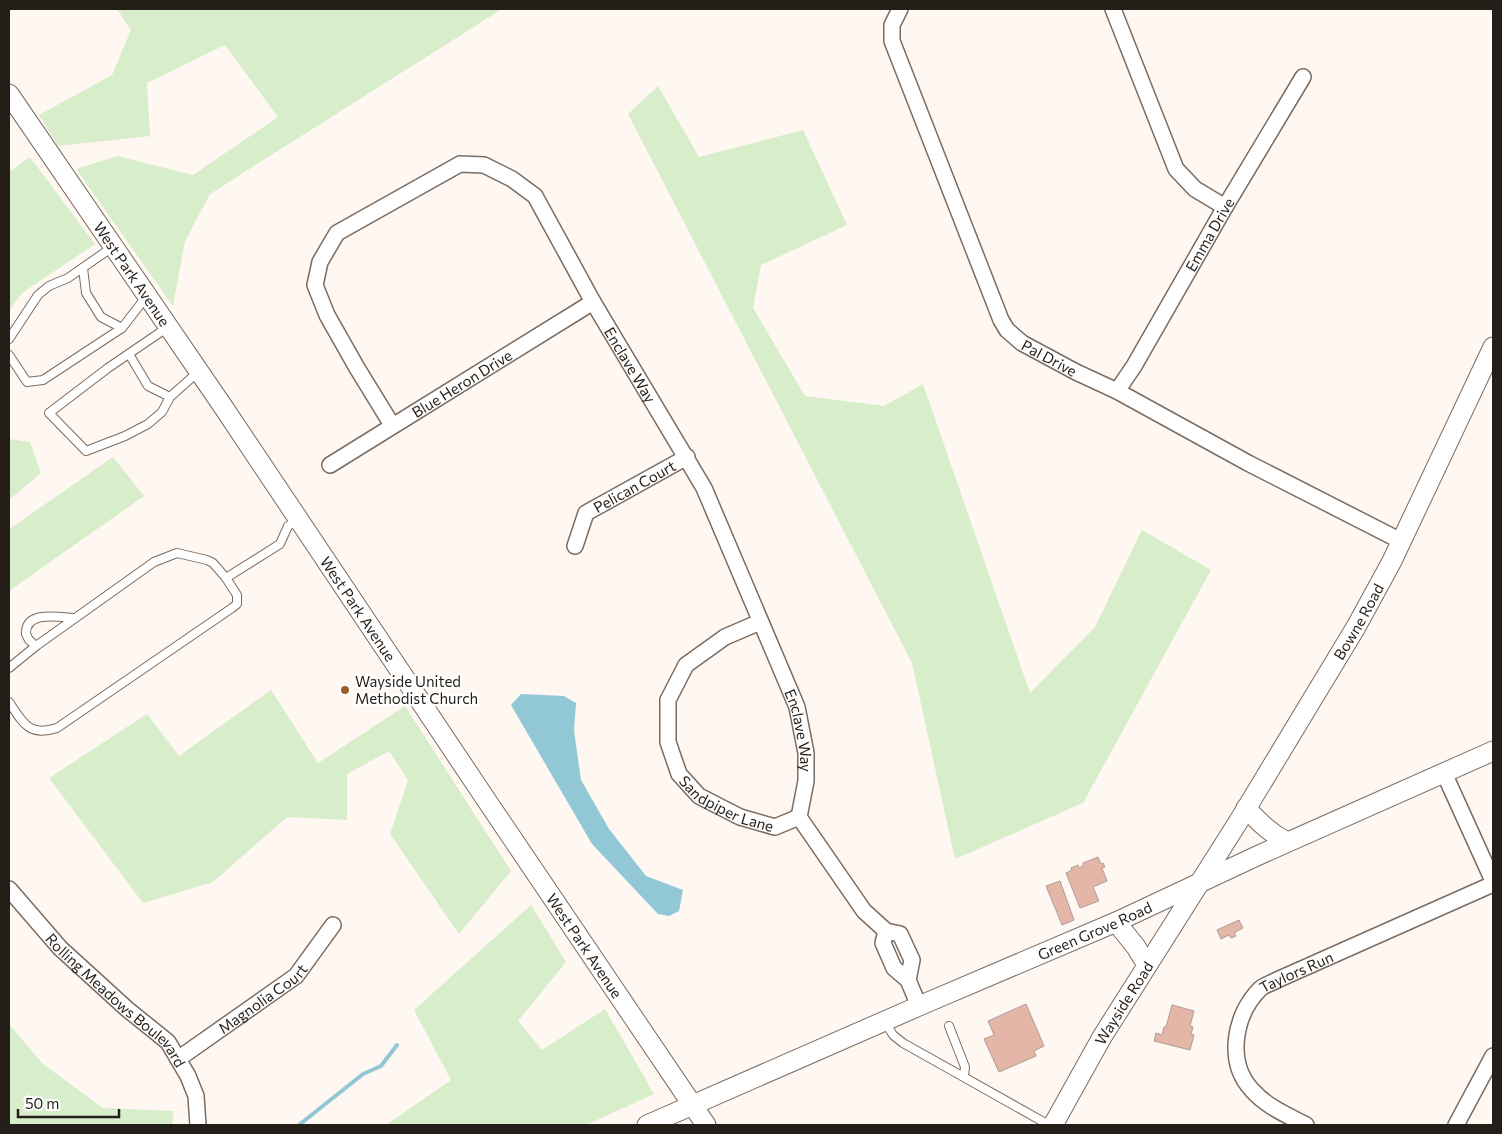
<svg xmlns="http://www.w3.org/2000/svg" width="1502" height="1134" font-family="Commissioner,sans-serif">
	<rect width="100%" height="100%" fill="#fef7f2"/>
	<g fill="#d8edc9">
		<polygon points="117,9 502,9 210,194 185,241 173,306 76,169 117,156 193,175 278,117 225,45 147,83 150,136 58,146 39,115 112,75 131,30"/>
		<polygon points="658,86 699,157 803,130 847,225 761,265 753,308 805,396 884,406 923,384 1030,693 1095,627 1142,530 1211,570 1083,803 955,859 912,663 628,114"/>
		<polygon points="30,157 95,244 22,293 9,311 9,172"/>
		<polygon points="9,439 30,442 41,473 9,500"/>
		<polygon points="113,457 144,496 9,591 9,526 11,528"/>
		<polygon points="271,690 318,763 405,706 511,871 459,934 390,834 408,780 389,751 347,774 347,820 287,817 213,882 143,903 49,778 147,714 179,756"/>
		<polygon points="531,905 566,962 518,1021 542,1050 605,1009 654,1094 586,1125 386,1125 451,1080 414,1010"/>
		<polygon points="9,1024 43,1064 103,1108 174,1111 172,1125 9,1125"/>
	</g>
	<polygon fill="#92c7d5" points="521,694 564,696 576,703 574,731 581,780 609,829 646,876 683,890 679,911 669,916 658,914 592,844 511,705"/>
	<g fill="none" stroke-linecap="round" stroke-linejoin="round">
		<polyline stroke="#92c7d5" stroke-width="4" points="299,1125 363,1074 381,1066 397,1045"/>
	</g>
	<g fill="#e4b6a7" stroke="#af9c96">
		<polygon points="1098,857 1101,864 1103,863 1105,867 1102,868 1107,881 1093,887 1099,901 1080,908 1066,873 1072,870 1071,868 1078,865 1079,868 1083,866 1083,863"/>
		<polygon points="1060,881 1074,920 1062,925 1046,886"/>
		<polygon points="1239,920 1243,928 1234,933 1236,936 1231,938 1229,935 1221,939 1217,930"/>
		<polygon points="1026,1004 1044,1046 1034,1051 1036,1056 999,1072 984,1039 994,1035 988,1021"/>
		<polygon points="1172,1005 1194,1011 1190,1026 1193,1027 1191,1034 1194,1035 1190,1050 1154,1041 1156,1033 1162,1035 1164,1027 1166,1027"/>
	</g>
	<g fill="none" stroke-linecap="round" stroke-linejoin="round">
		<defs>
			<g id="service">
				<polyline points="83,268 86,293 101,317 122,328"/>
				<polyline points="168,327 108,368 49,413 86,451 125,436 148,424 162,412 170,397 198,372"/>
				<polyline points="9,339 38,295 49,286 68,278 114,246"/>
				<polyline points="129,354 148,386 170,397"/>
				<polyline points="9,355 27,382 43,380 122,328 146,297"/>
				<polyline points="226,578 280,544 288,526 298,520"/>
				<path d="M36 646 29 640 26 634C25 610 59 617 75 618"/>
				<path d="M9 668 36 646 154 562 177 553 207 560 213 563 226 578 237 595V604L232 608 57 728C29 737 23 723 9 702"/>
				<polyline points="885,1022 893,1035 903,1043 1049,1125"/>
				<polyline points="949,1026 965,1067 964,1076"/>
			</g>
			<g id="minor">
				<path id="s1" d="M900 9 892 25V41L1001 320 1007 330 1022 343 1076 372 1117 391 1248 463 1401 541"/>
				<polyline points="1113,9 1176,169 1195,189 1225,207"/>
				<path id="s2" d="M1117 391 1134 366 1225 207 1303 77"/>
				<path id="s3" d="M392 425 357 368 327 315 315 285 320 262 337 233 460 164 484 165 512 179 535 196 593 302 704 488 797 707 806 753V781L799 817 864 911 886 931 900 934 912 960 908 980"/>
				<path id="s4" d="M330 465 593 302"/>
				<path id="s5" d="M575 546 586 513 687 457"/>
				<path id="s6" d="M760 622 725 637 686 665 668 700V742L679 774 699 796 740 817 775 827 799 817"/>
				<polyline points="1444,773 1493,881"/>
				<path id="s7" d="M9 889 60 948 127 1009 168 1042 188 1076 196 1096 198 1125"/>
				<polyline points="886,931 883,943 894,968 908,980 919,1006"/>
				<path id="s8" d="M178 1059 296 976 333 925"/>
				<path id="s9" d="M1306 1125C1287 1115 1267 1107 1252 1090 1226 1062 1234 1015 1260 989 1264 985 1272 983 1277 980L1493 884"/>
				<polyline points="1456,1125 1493,1056"/>
			</g>
			<g id="tertiary">
				<path id="s10" d="M9 94 224 408 487 801 706 1125"/>
				<path d="M1246 808C1259 822 1270 833 1287 842"/>
				<polyline points="1116,922 1136,947 1147,965"/>
				<path id="s11" d="M647 1125 919 1006 1116 922 1259 855 1493 751"/>
				<path id="s12" d="M1053 1125 1102 1037 1240 819 1356 627 1392 561 1493 347"/>
			</g>
		</defs>
		<use href="#service" stroke="#7b6c61" stroke-width="10"/>
		<use href="#minor" stroke="#7b6c61" stroke-width="18"/>
		<use href="#tertiary" stroke="#7b6c61" stroke-width="21"/>
		<use href="#service" stroke="#fff" stroke-width="8"/>
		<use href="#minor" stroke="#fff" stroke-width="15"/>
		<use href="#tertiary" stroke="#fff" stroke-width="19"/>
	</g>
	<circle fill="#9c5c26" stroke="#fff" stroke-width="2" cx="345" cy="690" r="5"/>
	<g text-anchor="middle" dominant-baseline="central" stroke-width="4.5" stroke-linejoin="round" paint-order="stroke">
		<g font-size="15" fill="#241e19" stroke="#fff">
			<text stroke="none"><textPath href="#s2" startOffset="182">Emma Drive</textPath></text>
			<text stroke="none"><textPath href="#s10" startOffset="218">West Park Avenue</textPath></text>
			<text stroke="none"><textPath href="#s1" startOffset="396">Pal Drive</textPath></text>
			<text stroke="none"><textPath href="#s3" startOffset="636">Enclave Way</textPath></text>
			<text stroke="none"><textPath href="#s4" startOffset="155">Blue Heron Drive</textPath></text>
			<text stroke="none"><textPath href="#s5" startOffset="90">Pelican Court</textPath></text>
			<text stroke="none"><textPath href="#s10" startOffset="622">West Park Avenue</textPath></text>
			<text stroke="none"><textPath href="#s12" startOffset="589">Bowne Road</textPath></text>
			<text stroke="none"><textPath href="#s3" startOffset="1041">Enclave Way</textPath></text>
			<text stroke="none"><textPath href="#s6" startOffset="259">Sandpiper Lane</textPath></text>
			<text stroke="none"><textPath href="#s11" startOffset="488">Green Grove Road</textPath></text>
			<text stroke="none"><textPath href="#s10" startOffset="1028">West Park Avenue</textPath></text>
			<text stroke="none"><textPath href="#s9" startOffset="216">Taylors Run</textPath></text>
			<text stroke="none"><textPath href="#s8" startOffset="104">Magnolia Court</textPath></text>
			<text stroke="none"><textPath href="#s7" startOffset="155">Rolling Meadows Boulevard</textPath></text>
			<text stroke="none"><textPath href="#s12" startOffset="141">Wayside Road</textPath></text>
		</g>
		<g font-size="15" fill="#241e19" stroke="#fff" text-anchor="start">
			<text x="355" y="681">Wayside United<tspan x="355" dy="17">Methodist Church</tspan></text>
		</g>
	</g>
	<rect width="1502" height="1134" fill="none" stroke="#241e19" stroke-width="20"/>
	<path d="M18 1109v8h101v-8" fill="none" stroke="#241e19" stroke-width="2.5"/>
	<text x="25" y="1109" font-size="15" fill="#241e19" stroke="#ffffff" stroke-width="4" paint-order="stroke">50 m</text>
</svg>
